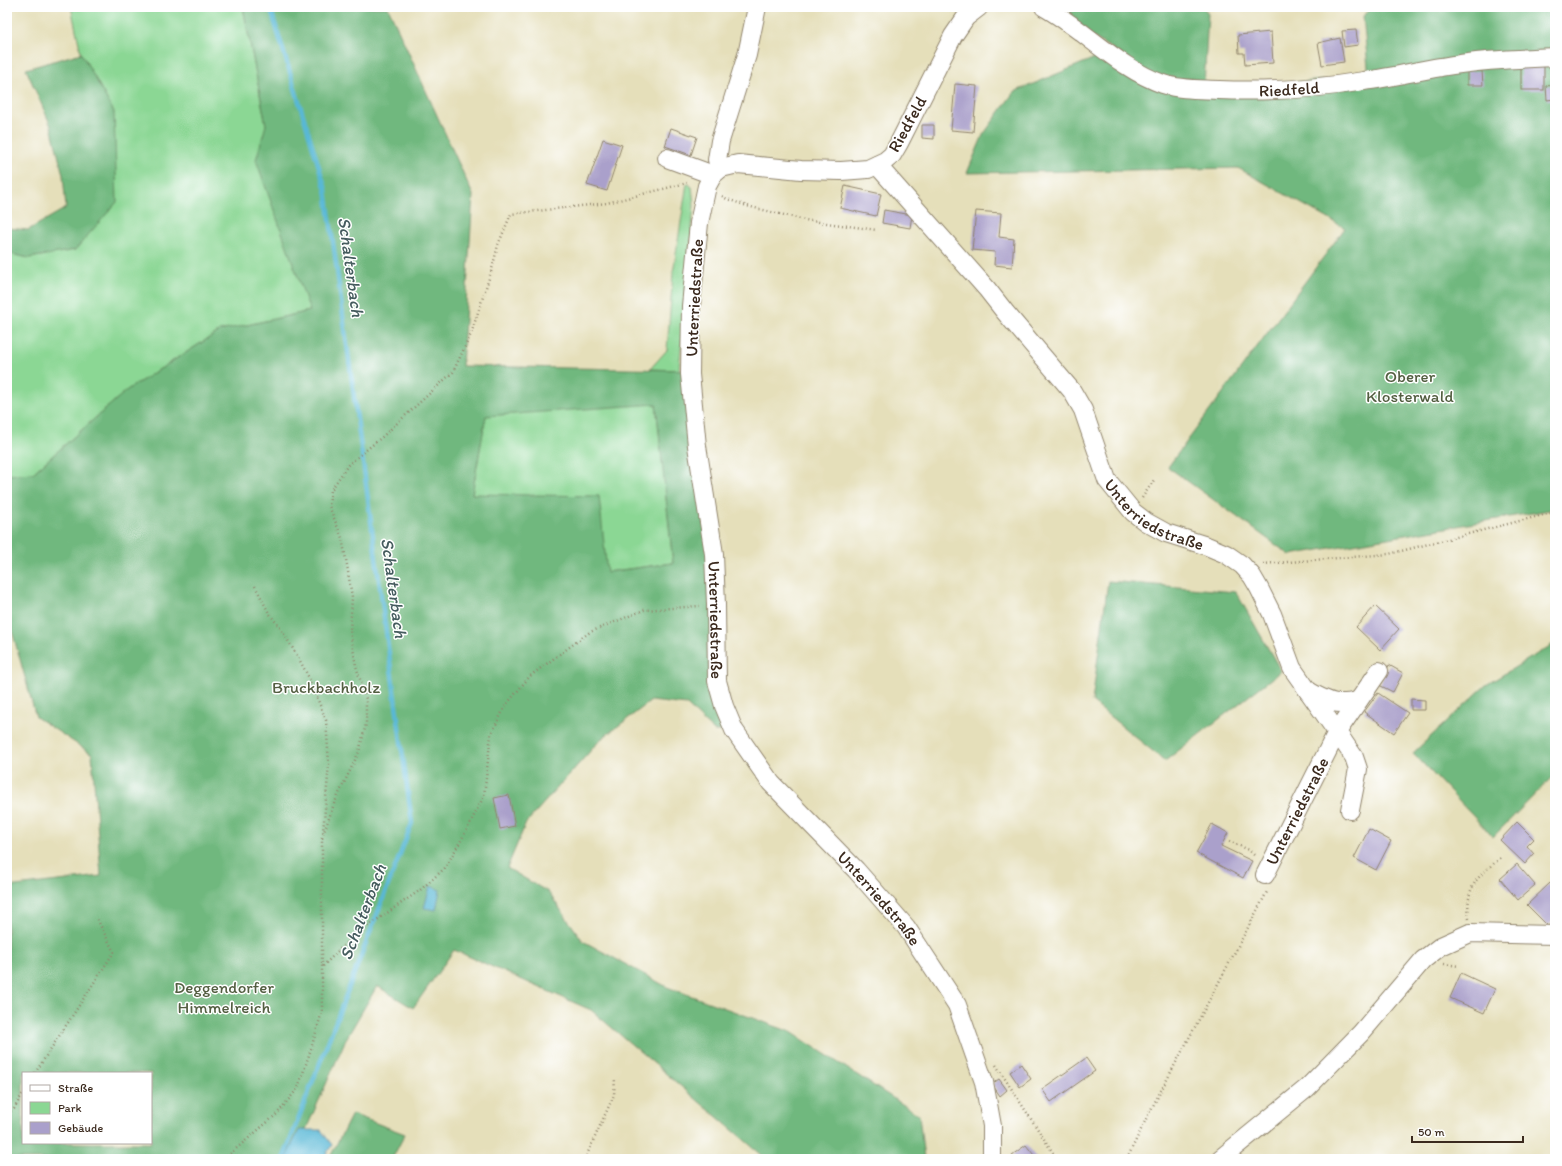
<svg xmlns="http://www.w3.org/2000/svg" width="1562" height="1166" font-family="Itim,sans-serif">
	<rect width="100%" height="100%" fill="#fff"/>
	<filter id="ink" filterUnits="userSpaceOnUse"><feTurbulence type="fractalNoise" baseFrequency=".025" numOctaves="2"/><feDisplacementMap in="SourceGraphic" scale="8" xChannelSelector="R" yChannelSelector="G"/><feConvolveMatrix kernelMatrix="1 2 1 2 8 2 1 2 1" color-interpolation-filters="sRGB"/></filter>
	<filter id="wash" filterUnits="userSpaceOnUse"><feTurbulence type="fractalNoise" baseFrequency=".012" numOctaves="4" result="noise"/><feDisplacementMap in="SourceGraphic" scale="16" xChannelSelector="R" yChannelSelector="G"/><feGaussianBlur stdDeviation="0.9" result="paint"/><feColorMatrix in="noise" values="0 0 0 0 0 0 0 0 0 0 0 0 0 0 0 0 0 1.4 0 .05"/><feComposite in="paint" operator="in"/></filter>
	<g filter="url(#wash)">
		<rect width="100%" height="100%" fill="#e5dfba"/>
		<g fill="#8bd794" stroke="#638059">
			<polygon points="71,7 243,7 266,125 310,311 220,331 127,390 33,473 7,475 7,253 29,258 75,250 114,112 81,53"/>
			<polygon points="687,183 692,187 694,205 679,370 650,369 667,350 673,273"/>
			<polygon points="656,403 673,563 606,572 472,494 486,415"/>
		</g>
		<g fill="#70b87e" stroke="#56714e" fill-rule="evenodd">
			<path d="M243 7H388L473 195 462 366 685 370 730 731H714L687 705 651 701 601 739 526 823 507 868 548 892 583 941 667 987 791 1032 919 1115 924 1159H763L762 1155 591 1010 454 950 413 1008 377 986 346 1039 293 1159H7V887L101 876 92 754 36 717 11 627 7 626V475L33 473 127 390 220 331 310 311 256 160 266 125ZM656 404 673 563 607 572 599 496 472 494 486 416ZM23 1073H151V1143H23Z"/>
			<polygon points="1044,7 1203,7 1208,14 1204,87 1369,78 1363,16 1374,7 1555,7 1555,509 1290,555 1168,467 1345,228 1238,168 967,173 983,135 1014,92 1114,50"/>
			<polygon points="81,53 114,112 117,202 75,250 29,258 7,253 7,228 28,230 66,208 63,175 51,126 26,69"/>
			<polygon points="1108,581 1236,592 1281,671 1165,761 1092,702"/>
			<polygon points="1555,643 1555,774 1493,837 1413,753 1486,685"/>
			<polygon points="352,1114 405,1134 392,1159 329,1159"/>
		</g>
		<g fill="#58b8d6" stroke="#4a717a">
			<polygon points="430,886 440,890 436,910 424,908"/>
			<polygon points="299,1130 321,1130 332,1145 323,1159 285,1159"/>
		</g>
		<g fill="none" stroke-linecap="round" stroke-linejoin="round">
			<polyline stroke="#58b8d6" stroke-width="4.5" points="270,7 326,190 412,823 283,1159"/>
		</g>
		<g id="blocks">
			<g fill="#aaa0cb">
				<polygon points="1356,30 1358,45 1344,47 1342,31"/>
				<polygon points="1271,32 1273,63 1245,65 1244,53 1239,53 1238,35"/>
				<polygon points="1340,38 1344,62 1322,65 1318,43"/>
				<rect x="1521" y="66" width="23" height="24"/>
				<polygon points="1467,71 1482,71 1483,85 1467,85"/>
				<polygon points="955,84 977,86 973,132 951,130"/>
				<polygon points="1555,85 1555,99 1547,100 1546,86"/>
				<polygon points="922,125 934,125 934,139 922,138"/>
				<polygon points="671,128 697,137 691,155 665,146"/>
				<polygon points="603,139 622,145 607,191 587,185"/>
				<polygon points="845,186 881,194 876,216 840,208"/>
				<polygon points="884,210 912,215 910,228 882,223"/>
				<polygon points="976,211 1001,213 999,237 1014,239 1012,267 994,265 995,252 972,250"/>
				<polygon points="1375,606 1399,629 1380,650 1356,627"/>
				<polygon points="1389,665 1403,673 1393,692 1379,685"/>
				<polygon points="1378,693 1408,713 1394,733 1364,712"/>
				<polygon points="1411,699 1425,700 1425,710 1411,710"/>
				<polygon points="509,795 515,826 500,829 494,798"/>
				<polygon points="1517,822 1534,839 1527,846 1534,854 1525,864 1500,840"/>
				<polygon points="1212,824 1228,833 1221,846 1252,861 1243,878 1196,853"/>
				<polygon points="1369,829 1391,841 1376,870 1354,858"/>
				<polygon points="1517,864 1535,885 1518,900 1500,879"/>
				<polygon points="1550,883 1555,888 1555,919 1548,926 1527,905"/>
				<polygon points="1461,973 1495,989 1484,1013 1450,998"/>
				<polygon points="1086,1058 1095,1071 1051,1102 1042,1089"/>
				<polygon points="1021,1064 1031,1079 1020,1087 1010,1072"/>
				<polygon points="999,1079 1007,1090 1000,1096 992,1084"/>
				<polygon points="1026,1145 1037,1159 1015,1159 1012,1155"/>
			</g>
		</g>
	</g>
	<g filter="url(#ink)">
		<use href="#blocks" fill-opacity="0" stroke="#90846c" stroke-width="1"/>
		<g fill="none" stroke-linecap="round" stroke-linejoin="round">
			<defs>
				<g id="minor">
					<path id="s1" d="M979 7 966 17 953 36 899 143 892 155 885 161 868 169 841 171 801 170 738 164 721 168 713 175 707 186 699 223 691 306 690 374 697 446 714 554 716 605 717 681 724 706 734 730 771 783 856 870 906 927 957 1005 984 1082 992 1126V1159"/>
					<path id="s2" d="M1044 7C1085 30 1118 68 1163 84 1181 90 1201 89 1219 90 1268 92 1316 89 1364 81 1390 78 1415 71 1441 67 1479 60 1517 59 1555 57"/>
					<polyline points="667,158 713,175"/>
					<path id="s3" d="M877 165 987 289 1005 312 1072 391 1083 410 1107 480 1133 512 1146 522 1166 533 1207 546 1226 554 1242 565 1252 576 1259 588 1272 614 1292 668 1337 732 1265 875"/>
					<polyline points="721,168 717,160 720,141 747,55 757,7"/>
					<path d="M1308 691C1330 702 1334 706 1358 701"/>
					<polyline points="1350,810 1358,769 1354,757 1337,732 1379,671"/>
					<polyline points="1220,1159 1307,1088 1361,1033 1423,960 1441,946 1470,933 1555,935"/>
				</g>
			</defs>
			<use href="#minor" stroke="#90846c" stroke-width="20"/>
			<g stroke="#90846c" stroke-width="2.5" stroke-dasharray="1 3" stroke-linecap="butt">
				<polyline points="7,96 8,146"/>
				<polyline points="722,196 727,199 747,206 805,220 877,230"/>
				<polyline points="1142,498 1154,480"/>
				<polyline points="1263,564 1389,554 1555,512"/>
				<polyline points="255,586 269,613 281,629 298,657 309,678 326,720 329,764 323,832"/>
				<polyline points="322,838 334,804 359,752 366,724 366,699 356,666 350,631 352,597 347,565 342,538 329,506 331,490 348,465 382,437 453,372 471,334 492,269 498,245 511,214 607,203 687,183"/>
				<polyline points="1229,841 1249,850 1256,857"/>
				<path d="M1469 919C1465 885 1478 876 1502 857"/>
				<polyline points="1444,964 1459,966"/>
				<polyline points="323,966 352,937 419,891 445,868 464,835 484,796 491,734 506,705 530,676 590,632 644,610 700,606"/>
				<polyline points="996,1065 1057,1159"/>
				<polyline points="35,1073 114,952 97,919"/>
				<polyline points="7,1113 14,1109 23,1093"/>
				<polyline points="224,1159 277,1114 298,1088 310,1052 322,1012 322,837"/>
				<polyline points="585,1159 614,1095 615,1078"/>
				<polyline points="1127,1159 1147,1117 1268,890"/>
			</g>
			<use href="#minor" stroke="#fff" stroke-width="18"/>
		</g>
	</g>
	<g text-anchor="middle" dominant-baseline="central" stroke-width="3" stroke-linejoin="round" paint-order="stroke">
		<g font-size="17" fill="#3b2a1e" stroke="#fff">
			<text stroke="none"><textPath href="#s2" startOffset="269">Riedfeld</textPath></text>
			<text transform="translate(907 124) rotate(-61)">Riedfeld</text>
			<text transform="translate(694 298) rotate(-87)">Unterriedstraße</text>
			<text stroke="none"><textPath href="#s3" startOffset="455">Unterriedstraße</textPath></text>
			<text stroke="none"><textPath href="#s1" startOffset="809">Unterriedstraße</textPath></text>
			<text transform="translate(1297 811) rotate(-63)">Unterriedstraße</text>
			<text stroke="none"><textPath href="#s1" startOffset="1145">Unterriedstraße</textPath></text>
		</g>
		<g font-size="17" fill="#535e41" stroke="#fff">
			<text x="1410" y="376">Oberer<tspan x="1410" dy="20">Klosterwald</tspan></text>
			<text x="326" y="687">Bruckbachholz</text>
			<text x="224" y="987">Deggendorfer<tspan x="224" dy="20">Himmelreich</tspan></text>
		</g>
		<g font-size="18" font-style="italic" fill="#455c5e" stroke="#fff">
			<text transform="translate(351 267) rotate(82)">Schalterbach</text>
			<text transform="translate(394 588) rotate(82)">Schalterbach</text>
			<text transform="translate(363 912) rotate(-69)">Schalterbach</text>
		</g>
	</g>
	<rect width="1562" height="1166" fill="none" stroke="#fff" stroke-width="24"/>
	<rect x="22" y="1072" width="130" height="72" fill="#ffffff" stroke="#b1aaa5"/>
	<rect x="30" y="1085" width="20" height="6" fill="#ffffff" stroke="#b1aaa5"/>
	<text x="58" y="1092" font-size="12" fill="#3b2a1e">Straße</text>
	<rect x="30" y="1102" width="20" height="12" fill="#8bd794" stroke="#b1aaa5"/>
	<text x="58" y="1112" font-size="12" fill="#3b2a1e">Park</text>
	<rect x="30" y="1122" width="20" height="12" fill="#aaa0cb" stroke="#b1aaa5"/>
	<text x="58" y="1132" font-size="12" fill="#3b2a1e">Gebäude</text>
	<path d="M1412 1136v6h111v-6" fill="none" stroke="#3b2a1e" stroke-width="2"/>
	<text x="1418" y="1136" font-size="12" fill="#3b2a1e" stroke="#ffffff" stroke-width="3" paint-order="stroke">50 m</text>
</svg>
